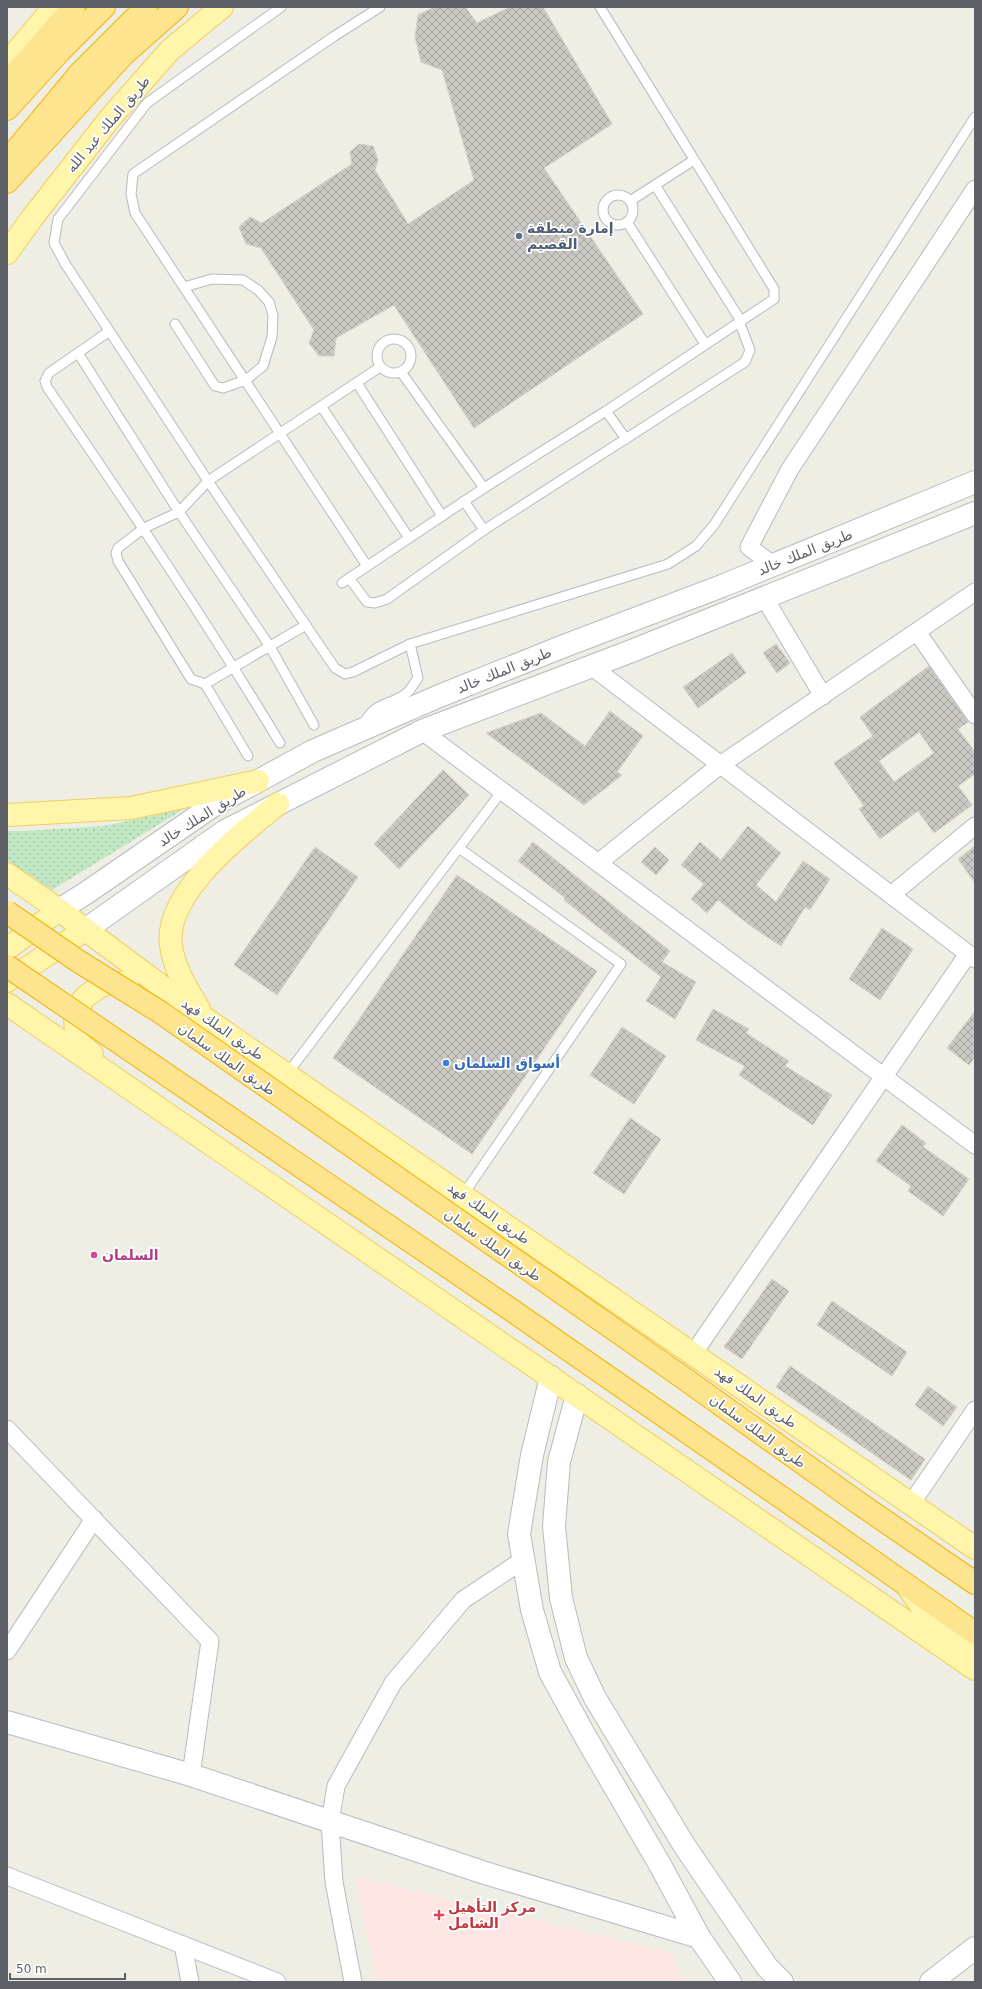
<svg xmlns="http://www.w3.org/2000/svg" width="982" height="1989" font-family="'DejaVu Sans',Cairo,sans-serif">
	<defs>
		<pattern id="grass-dots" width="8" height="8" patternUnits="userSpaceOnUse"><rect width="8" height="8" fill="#c2e7c3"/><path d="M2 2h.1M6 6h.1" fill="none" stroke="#a1bfa2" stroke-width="1.8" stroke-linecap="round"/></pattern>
		<pattern id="building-cross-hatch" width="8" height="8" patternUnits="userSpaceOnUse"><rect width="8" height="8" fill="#cac8c2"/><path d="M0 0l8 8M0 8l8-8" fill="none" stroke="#a7a6a1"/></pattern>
	</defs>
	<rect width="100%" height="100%" fill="#efeee5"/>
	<polygon fill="#fce5e2" points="356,1876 674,1954 681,1982 376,1982"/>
	<polygon fill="url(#grass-dots)" points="184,809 52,890 7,860 7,831 24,831 104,826"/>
	<g fill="url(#building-cross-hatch)" stroke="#d4d0c3" fill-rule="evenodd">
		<polygon points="435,7 466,8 477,23 510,7 543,7 612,124 544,168 643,314 474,428 394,305 336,338 334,356 319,356 309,343 314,330 261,248 246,244 239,227 250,217 262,223 352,164 350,152 359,144 373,146 378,160 375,170 408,224 474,180 442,70 421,62 415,37 418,15"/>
		<polygon points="776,644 790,663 777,673 763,653"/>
		<polygon points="732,653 746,673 698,708 683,687"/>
		<path d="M929 666 968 722 958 729 975 752V774L958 786 972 805 934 833 918 811 880 839 859 809 864 806 834 763 873 736 860 717ZM919 732 934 753 894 782 879 761Z"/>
		<polygon points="610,711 643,736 617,772 622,775 584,805 486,733 541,713 585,746"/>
		<polygon points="443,770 469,795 399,869 374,844"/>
		<polygon points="748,826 781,853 756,885 776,902 803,861 830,879 810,910 805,907 781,946 752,927 718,900 707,913 691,899 704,884 681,865 700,842 721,860"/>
		<polygon points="533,842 670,951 662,962 696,982 675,1019 646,1001 661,977 564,900 565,898 518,861"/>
		<polygon points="975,846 975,883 958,859"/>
		<polygon points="315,847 358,877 277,995 234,965"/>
		<polygon points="655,847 669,860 656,875 641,862"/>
		<polygon points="457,875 597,971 472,1154 333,1058"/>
		<polygon points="882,928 913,949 880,1000 849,979"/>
		<polygon points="713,1009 749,1029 746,1033 789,1061 785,1066 832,1095 813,1125 739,1075 745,1066 696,1040"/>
		<polygon points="975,1011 975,1057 969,1065 947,1048"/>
		<polygon points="622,1027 666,1056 634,1104 590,1075"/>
		<polygon points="630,1118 661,1139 624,1194 593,1173"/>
		<polygon points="902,1125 926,1143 923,1147 969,1179 943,1216 908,1191 911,1186 876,1161"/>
		<polygon points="772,1279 789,1291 742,1359 724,1347"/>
		<polygon points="832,1301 907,1352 892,1376 817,1325"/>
		<polygon points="790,1366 925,1459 911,1480 776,1387"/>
		<polygon points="928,1386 957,1407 943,1426 915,1405"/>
	</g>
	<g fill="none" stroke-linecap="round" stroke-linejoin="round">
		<defs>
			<g id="lane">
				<path d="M281 7 147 103 58 219 54 243 66 265 208 481 335 668 345 674 353 672 410 644 418 678C415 682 412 687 409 691 393 707 376 698 363 725"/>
				<polyline points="655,185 741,321"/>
				<circle cx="618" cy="210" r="15"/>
				<polyline points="630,201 694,160"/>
				<polyline points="627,222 705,344"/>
				<polyline points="175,324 215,386 223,388 246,380 263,366 272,337 273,315 269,302 258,290 243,280 212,279 184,287"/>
				<path d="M108 332 49 373 45 381 47 387C127 504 207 622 280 743"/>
				<circle cx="394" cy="356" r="17"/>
				<polyline points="78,353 179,512 269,645 314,725"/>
				<polyline points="401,372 484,488 606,411 774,299 774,289 600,7"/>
				<polyline points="357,383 442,516"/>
				<polyline points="321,406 409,538"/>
				<polyline points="606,411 626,439"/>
				<polyline points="464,501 484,530"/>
				<polyline points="367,566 135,213 131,194 133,174 333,37 380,7"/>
				<polyline points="349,578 367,602 375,603 387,599 484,530 745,362 750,350 739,321"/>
				<polyline points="342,583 484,488"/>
				<polyline points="306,625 205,684 191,679 118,561 116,553 118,548 144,528 179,512 208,481 380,367"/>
				<polyline points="410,644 668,564 696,546 714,525 975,117"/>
				<polyline points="205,684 248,756"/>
				<polyline points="459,848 502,791"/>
				<polyline points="287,1074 459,848 621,964 463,1195"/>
			</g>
			<g id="street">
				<polyline points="773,565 749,547 790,469 975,189"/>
				<polyline points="764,597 823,696"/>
				<polyline points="917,632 975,715"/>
				<polyline points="591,666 975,959"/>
				<polyline points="422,731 975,1145"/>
				<polyline points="598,863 720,765 975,592"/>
				<polyline points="891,895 975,826"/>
				<polyline points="693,1354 968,954"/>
				<polyline points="7,1429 210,1641 191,1775"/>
				<polyline points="911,1504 975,1410"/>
				<polyline points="7,1651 94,1519"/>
				<polyline points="7,1876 277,1982"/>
				<polyline points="183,1945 190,1982"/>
				<polyline points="353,1982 334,1882 330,1822 336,1786 393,1683 463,1600 523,1560"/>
			</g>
			<g id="secondary">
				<polyline points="59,910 86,893 214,805 313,751 437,697 564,646 722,586 975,482"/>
				<polyline points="85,930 225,831 422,731 629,652 975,513"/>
				<polyline points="551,1377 532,1455 519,1534 532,1610 550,1672 585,1736 659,1863 699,1937 730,1982"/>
				<polyline points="577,1395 559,1462 554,1526 561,1598 576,1658 595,1698 684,1845 767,1967 782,1982"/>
				<polyline points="7,1722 191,1775 485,1873 699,1937"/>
				<polyline points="931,1982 975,1948"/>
			</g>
			<g id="primary">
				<polyline points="7,63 54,7"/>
				<polyline points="7,253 32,218 111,117 170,50 222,7"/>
				<polyline points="7,815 131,808 258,781"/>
				<polyline points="7,874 59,910 203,1017 975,1548"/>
				<polyline points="7,949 59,910"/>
				<polyline points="7,981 85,930"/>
				<polyline points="7,1004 975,1669"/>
				<path d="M199 1009C187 989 174 969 171 945 164 893 242 833 278 804"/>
				<polyline points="92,1054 76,1040 75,1012 85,997 102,985 127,982"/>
				<polyline points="908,1587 929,1617 975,1650"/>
			</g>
			<g id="highway">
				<polyline points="7,83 74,7"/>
				<polyline points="7,109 60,51 104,7"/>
				<polyline points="7,161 80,73 146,7"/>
				<polyline points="7,182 123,55 177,7"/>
				<polyline points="860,1504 975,1583"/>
				<polyline points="837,1536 975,1633"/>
			</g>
		</defs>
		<use href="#lane" stroke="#b8babf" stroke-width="11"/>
		<use href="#street" stroke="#b8babf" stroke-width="19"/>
		<use href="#secondary" stroke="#b9bbc1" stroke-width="24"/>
		<use href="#primary" stroke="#f2ce5c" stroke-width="24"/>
		<use href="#highway" stroke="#f5b200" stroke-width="24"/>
		<use href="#lane" stroke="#fff" stroke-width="9"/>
		<use href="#street" stroke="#fff" stroke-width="17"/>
		<use href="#secondary" stroke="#fff" stroke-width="22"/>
		<use href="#primary" stroke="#fff5ab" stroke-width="22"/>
		<use href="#highway" stroke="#fde58f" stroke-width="22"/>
		<defs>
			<g id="highway-bridge">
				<polyline points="7,912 78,961 160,1012 678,1374 860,1504"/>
				<polyline points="7,966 510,1309 837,1536"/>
			</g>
		</defs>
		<use href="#highway-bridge" stroke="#f5b200" stroke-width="24" stroke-linecap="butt"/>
		<use href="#highway-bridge" stroke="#fde58f" stroke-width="22"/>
	</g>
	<circle fill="#5c6f8a" stroke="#fff" stroke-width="1.5" cx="519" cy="236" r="4"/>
	<circle fill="#3f7fe0" stroke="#fff" stroke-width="1.5" cx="446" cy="1063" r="4"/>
	<circle fill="#d1479c" stroke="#fff" stroke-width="1.5" cx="94" cy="1255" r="4"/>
	<path fill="#e0444e" stroke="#fff" stroke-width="1.5" d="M437 1909h4v4h4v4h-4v4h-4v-4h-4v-4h4z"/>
	<g text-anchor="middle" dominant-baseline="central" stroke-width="3.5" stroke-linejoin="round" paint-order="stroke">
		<g font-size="14" fill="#5d6066" stroke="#fff">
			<text transform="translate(108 124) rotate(-50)">طريق الملك عبد الله</text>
			<text transform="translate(805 552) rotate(-22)">طريق الملك خالد</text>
			<text transform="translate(504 670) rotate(-22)">طريق الملك خالد</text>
			<text transform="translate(202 816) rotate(-32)">طريق الملك خالد</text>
			<text transform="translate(223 1029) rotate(35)">طريق الملك فهد</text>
			<text transform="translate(227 1059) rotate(35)">طريق الملك سلمان</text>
			<text transform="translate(489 1213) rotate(35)">طريق الملك فهد</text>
			<text transform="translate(493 1245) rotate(35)">طريق الملك سلمان</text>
			<text transform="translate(756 1397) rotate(35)">طريق الملك فهد</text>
			<text transform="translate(758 1431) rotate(36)">طريق الملك سلمان</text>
		</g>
		<g font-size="14" font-weight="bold" fill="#4e5e75" stroke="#fff" text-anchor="start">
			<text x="527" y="228">إمارة منطقة<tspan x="527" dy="16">القصيم</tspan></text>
		</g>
		<g font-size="14" font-weight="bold" fill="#366cbe" stroke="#fff" text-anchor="start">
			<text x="454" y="1063">أسواق السلمان</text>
		</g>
		<g font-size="14" font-weight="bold" fill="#b23c85" stroke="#fff" text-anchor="start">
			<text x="102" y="1255">السلمان</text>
		</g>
		<g font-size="14" font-weight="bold" fill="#be3a42" stroke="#fff" text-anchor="start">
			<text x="448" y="1907">مركز التأهيل<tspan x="448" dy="16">الشامل</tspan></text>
		</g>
	</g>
	<rect width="982" height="1989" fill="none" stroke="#5d6066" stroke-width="16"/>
	<path d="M10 1973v6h115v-6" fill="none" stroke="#5d6066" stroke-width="2"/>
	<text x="16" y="1973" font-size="12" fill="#5d6066" stroke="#ffffff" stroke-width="3" paint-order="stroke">50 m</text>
</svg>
